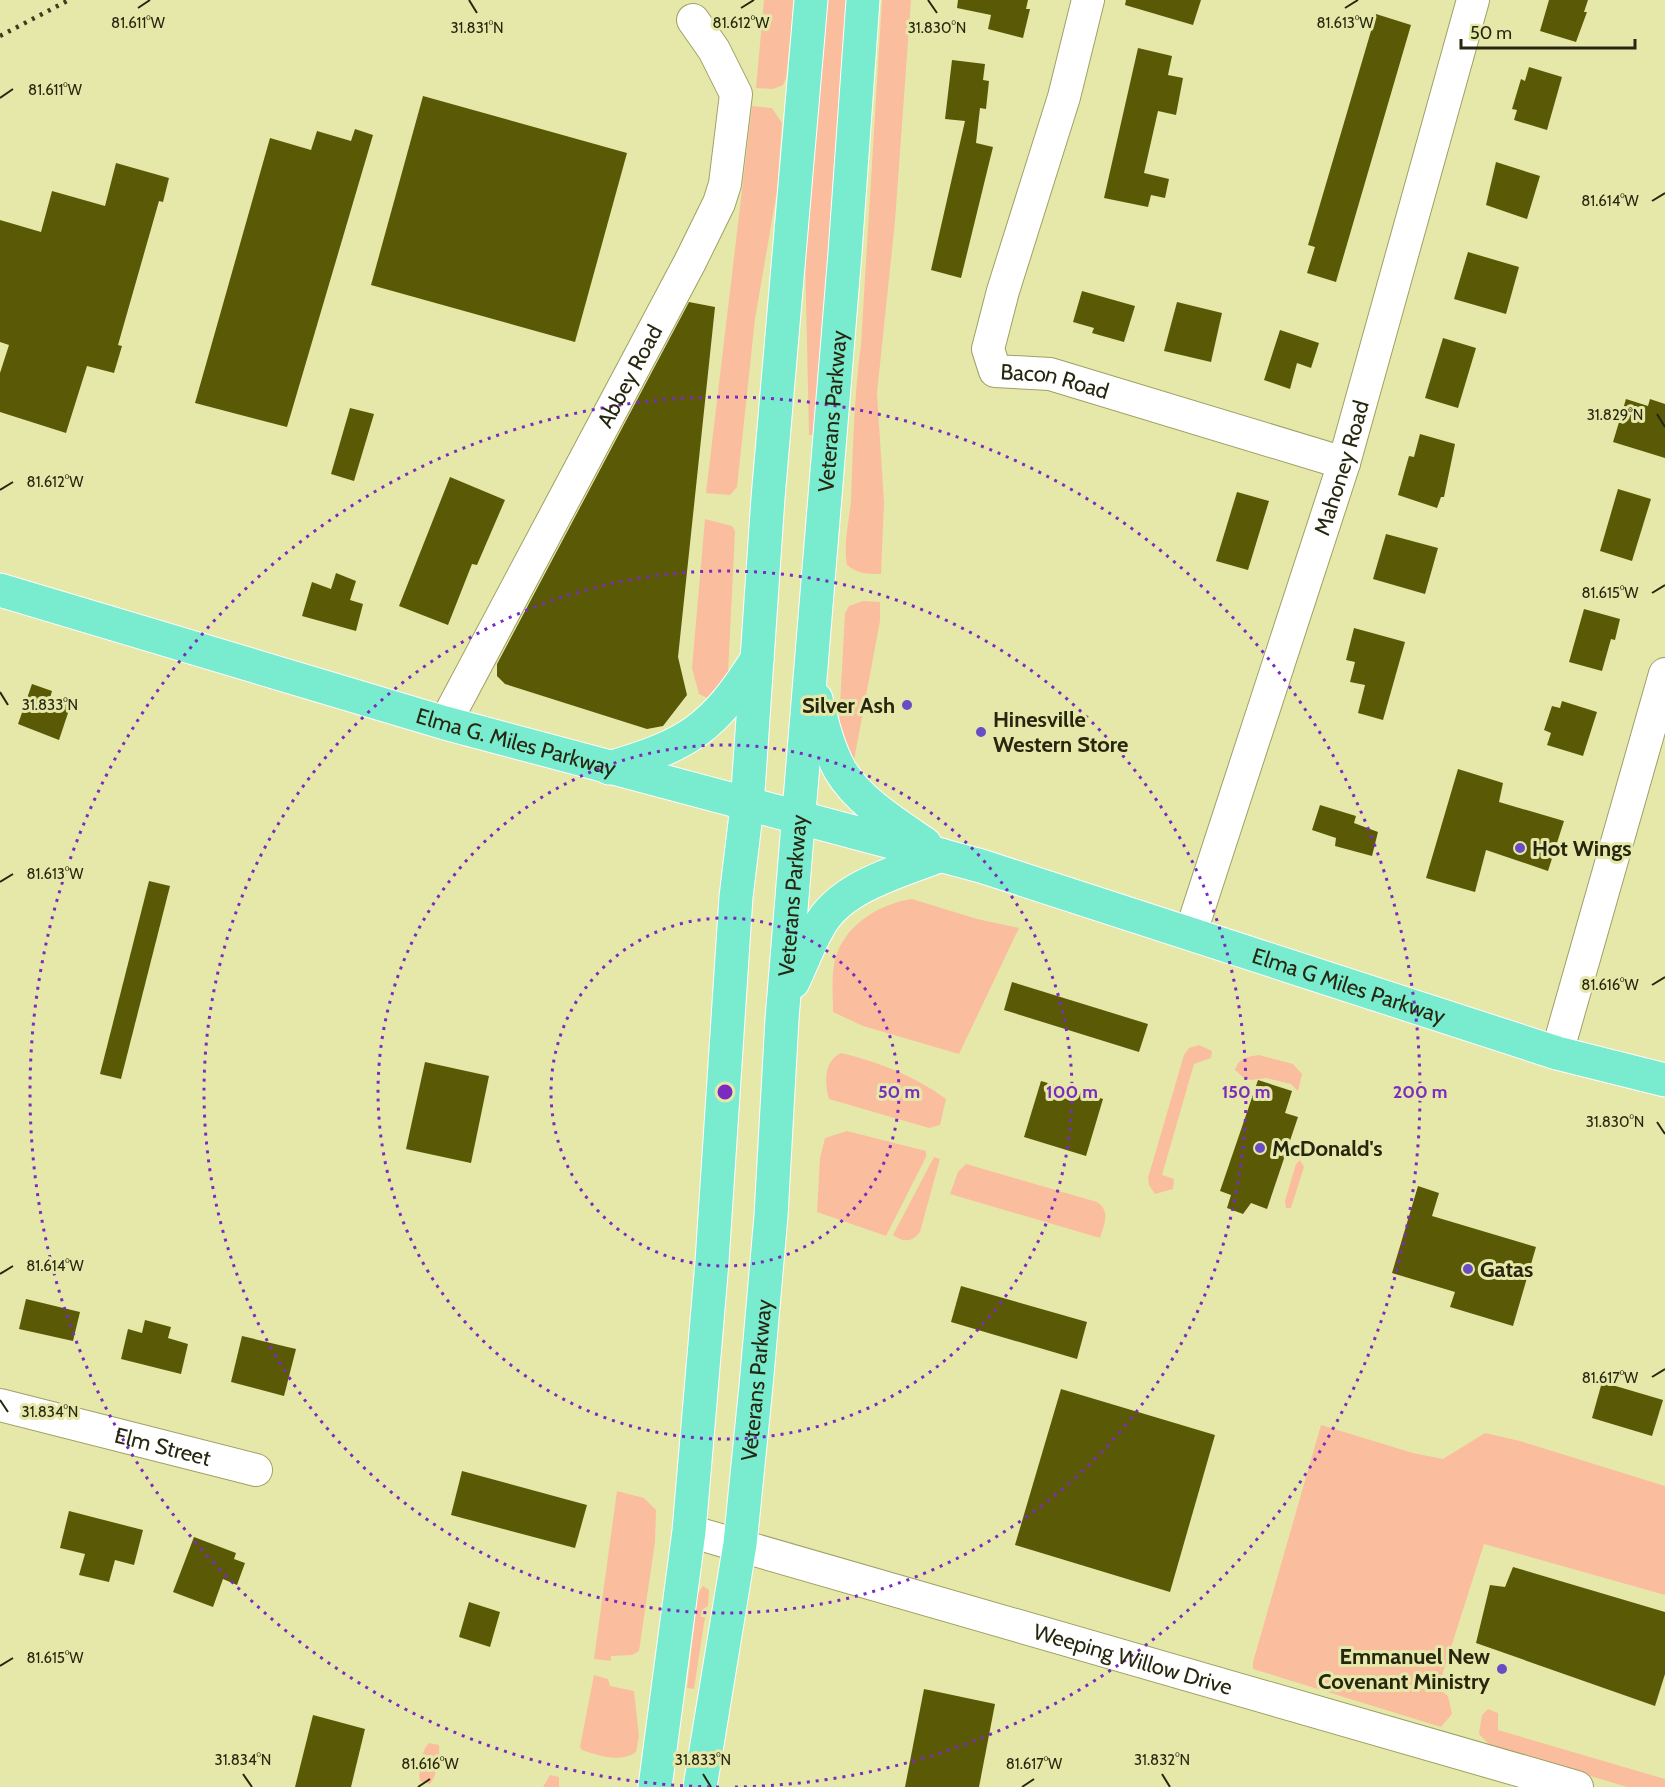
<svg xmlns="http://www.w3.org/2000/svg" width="1665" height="1787" font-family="Cabin,sans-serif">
	<rect width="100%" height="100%" fill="#e6e8aa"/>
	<g fill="#fabe9e">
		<polygon points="764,0 794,0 786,78 783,85 773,89 756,88"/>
		<polygon points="827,0 850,0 818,435 809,435 805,255"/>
		<path d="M882 0H911L895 221 877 393 884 503 881 574C867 574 858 574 847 565 843 544 849 522 851 501 853 448 854 397 861 344Z"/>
		<polygon points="752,106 772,108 782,123 777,191 755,319 737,487 730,495 706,493"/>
		<polygon points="705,519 732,526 735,531 728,674 714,701 699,694 692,668"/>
		<polygon points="863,601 880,602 880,621 854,760 847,760 839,724 845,613 849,606"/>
		<path d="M912 899 977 919 1019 928 959 1054 863 1026 833 1012C833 996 831 976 835 960 844 925 879 904 912 899Z"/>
		<polygon points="1199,1045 1212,1051 1211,1058 1194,1064 1162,1175 1174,1179 1173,1189 1155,1194 1149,1185 1148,1178 1184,1055 1189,1048"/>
		<path d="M841 1053C879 1062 915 1076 946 1099L940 1125 929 1128 829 1099C824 1082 824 1061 841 1053Z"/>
		<path d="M1259 1055 1293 1064 1302 1074 1298 1091 1291 1084 1266 1078 1251 1080 1244 1078 1235 1070C1239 1057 1247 1057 1259 1055Z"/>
		<polygon points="847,1131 926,1151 926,1157 886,1236 817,1212 820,1158 825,1138"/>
		<path d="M934 1157 940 1159 920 1232C912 1242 904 1243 893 1235Z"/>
		<polygon points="1300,1160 1304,1167 1291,1208 1286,1208 1285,1201 1296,1164"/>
		<path d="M966 1164 1097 1202C1111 1211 1104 1225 1100 1238L950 1194 958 1172Z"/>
		<polygon points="1321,1425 1413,1453 1443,1459 1485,1433 1520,1441 1665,1486 1665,1595 1484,1544 1438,1688 1448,1696 1452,1714 1441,1727 1253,1669 1253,1662"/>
		<polygon points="617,1491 644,1498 656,1510 655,1542 639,1651 632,1655 611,1656 611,1661 594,1659"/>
		<polygon points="703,1586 709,1590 708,1606 702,1610 701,1617 705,1617 694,1689 687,1688 698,1593"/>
		<path d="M594 1675 608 1679 610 1686 634 1691 639 1736 636 1752C620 1763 599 1756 582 1750L580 1747Z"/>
		<polygon points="1488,1709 1498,1713 1498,1730 1665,1779 1665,1787 1627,1787 1491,1746 1479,1734 1482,1715"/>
		<path d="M429 1743 439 1745C440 1756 437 1775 430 1784L420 1781C418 1770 421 1751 429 1743Z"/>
		<polygon points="550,1775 559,1777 559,1787 543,1787"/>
	</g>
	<g fill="#5a5a06">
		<polygon points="958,0 1028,0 1026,9 1030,9 1023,38 988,29 991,15 957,8"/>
		<polygon points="1126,0 1201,0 1193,25 1125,5"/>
		<polygon points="1549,0 1588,0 1584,12 1587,12 1576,42 1540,31"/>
		<polygon points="1376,14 1411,25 1336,282 1307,273 1315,247 1308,245"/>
		<polygon points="1138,48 1172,56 1168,75 1183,78 1176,115 1158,111 1144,173 1169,179 1165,198 1151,195 1148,207 1104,198"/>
		<polygon points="952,60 985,64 983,80 989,81 986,109 980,108 976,143 993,147 961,278 931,270 965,121 945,119"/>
		<polygon points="1529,67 1562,77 1547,130 1514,120 1517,110 1512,109 1521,79 1525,81"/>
		<polygon points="423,96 627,153 575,342 371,285"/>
		<polygon points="355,129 373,135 287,427 195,403 270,138 311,150 317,131 351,141"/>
		<polygon points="1496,162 1540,176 1527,219 1486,205"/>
		<polygon points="116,163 169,178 163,202 159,201 118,345 122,346 114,373 87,366 66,433 0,412 0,373 9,345 0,342 0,220 41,232 52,191 105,206"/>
		<polygon points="1468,252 1519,267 1506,314 1454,299"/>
		<polygon points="1082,291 1135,306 1124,342 1092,333 1094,328 1073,322"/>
		<polygon points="689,302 715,307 678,657 687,695 663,726 647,729 505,684 497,676 497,664"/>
		<polygon points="1177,302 1222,313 1211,362 1164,351"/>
		<polygon points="1280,330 1319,343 1311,368 1297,363 1290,389 1264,380"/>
		<polygon points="1443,338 1476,348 1458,408 1425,398"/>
		<polygon points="1626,399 1648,406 1650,399 1665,404 1665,458 1613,442"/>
		<polygon points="350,408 374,414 354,481 331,474"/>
		<polygon points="1420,434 1455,444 1444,497 1441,497 1437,508 1398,495 1409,456 1414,457"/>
		<polygon points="450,477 505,500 477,565 472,564 448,625 399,606"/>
		<polygon points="1618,489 1651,499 1632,561 1600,551"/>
		<polygon points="1237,492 1269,501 1248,570 1216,561"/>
		<polygon points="1386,534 1438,548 1425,594 1373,579"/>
		<polygon points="336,573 356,581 350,600 363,604 356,631 302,616 312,582 331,589"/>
		<polygon points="1584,609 1620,619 1615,640 1611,639 1602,671 1569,662"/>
		<polygon points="1354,628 1405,642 1383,720 1358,713 1365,685 1350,682 1355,662 1346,660"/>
		<polygon points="32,684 52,691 50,698 71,704 59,740 18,724"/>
		<polygon points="1562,701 1597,712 1583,756 1547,745 1551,733 1544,730 1552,706 1560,708"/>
		<polygon points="1458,769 1503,783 1499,802 1564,821 1548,871 1486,850 1475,892 1426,878"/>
		<polygon points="1320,805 1356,816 1354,823 1378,832 1372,856 1335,846 1336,838 1312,830"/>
		<polygon points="149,881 170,886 121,1079 100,1074"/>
		<polygon points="1012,982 1148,1024 1139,1052 1004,1010"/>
		<polygon points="425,1062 489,1076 471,1163 406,1149"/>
		<polygon points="1258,1080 1292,1091 1285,1113 1298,1117 1267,1209 1251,1203 1243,1214 1227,1208 1231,1195 1220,1191"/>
		<polygon points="1041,1081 1103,1099 1086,1156 1024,1137"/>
		<polygon points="1418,1186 1439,1193 1432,1216 1536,1247 1513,1326 1450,1307 1455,1292 1392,1273"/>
		<polygon points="961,1286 1087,1322 1077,1359 951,1322"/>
		<polygon points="26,1299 80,1312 73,1341 19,1329"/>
		<polygon points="145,1320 171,1327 168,1338 188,1344 181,1374 121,1359 128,1329 142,1333"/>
		<polygon points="242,1336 296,1349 284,1396 231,1382"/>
		<polygon points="1602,1382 1663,1400 1652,1436 1592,1418"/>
		<polygon points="1061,1389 1215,1435 1170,1592 1015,1545"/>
		<polygon points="462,1471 587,1505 575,1548 451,1515"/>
		<polygon points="69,1511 143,1530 134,1565 115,1560 109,1582 79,1575 85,1554 60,1548"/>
		<polygon points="194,1537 236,1553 234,1559 245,1563 237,1585 223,1579 213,1607 173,1592"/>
		<polygon points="1513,1567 1665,1612 1665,1674 1655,1706 1476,1643 1490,1585 1505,1587"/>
		<polygon points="469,1602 500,1612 490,1647 459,1637"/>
		<polygon points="924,1689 995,1704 979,1787 905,1787"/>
		<polygon points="313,1715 365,1729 351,1787 295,1787"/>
	</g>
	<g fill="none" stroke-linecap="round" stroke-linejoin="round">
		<defs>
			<g id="minor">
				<path id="s1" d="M1088 0 1064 97 1003 291 988 349 995 371 1050 374 1344 463"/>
				<path id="s2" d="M445 723 690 262 719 203 725 184 736 94 714 50 693 20"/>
				<path id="s3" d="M1191 932 1344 463 1473 0"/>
				<polyline points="1557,1053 1665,674"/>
				<path id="s4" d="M0 1405 256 1470"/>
				<path id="s5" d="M689 1531 1577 1787"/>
			</g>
			<g id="major">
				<path id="s6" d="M0 590 445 723 981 866 1557 1053 1665 1080"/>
				<path d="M816 699C822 723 828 748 840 770 858 801 896 824 925 844"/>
				<path d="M609 768C688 745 713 729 757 659"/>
				<path d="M793 982C802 963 810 941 821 923 844 885 902 871 941 855"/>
				<polyline points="655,1787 689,1531 712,1262 736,897 747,806 768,498 811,0"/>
				<path id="s7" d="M700 1787 740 1544 756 1386 771 1216 782 1019 845 253 863 0"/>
			</g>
		</defs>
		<use href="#minor" stroke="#9fa065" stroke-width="34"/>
		<use href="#major" stroke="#fff" stroke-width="35"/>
		<use href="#minor" stroke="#fff" stroke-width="32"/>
		<use href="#major" stroke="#79ebce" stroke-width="33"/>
		<polyline stroke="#3b3c20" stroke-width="4.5" stroke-dasharray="3 6" stroke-linecap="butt" points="0,36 69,0"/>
	</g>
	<path fill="none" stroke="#27270f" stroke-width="2" d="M469 0 477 13M928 0 937 13M138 8 150 0M741 8 754 0M1345 8 1358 0M0 98 13 89M1652 201 1665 193M1657 414 1665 427M0 490 13 482M1652 593 1665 585M0 692 8 705M0 882 13 874M1652 985 1665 977M1657 1122 1665 1134M0 1274 13 1266M1652 1377 1665 1369M0 1400 8 1412M0 1666 13 1658M243 1774 252 1787M703 1774 711 1787M1162 1774 1170 1787M418 1787 430 1779M1022 1787 1034 1779"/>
	<g fill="none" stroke="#7b2cbf" stroke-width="3" stroke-dasharray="3 6">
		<circle cx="725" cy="1092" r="174"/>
		<circle cx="725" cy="1092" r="347"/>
		<circle cx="725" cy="1092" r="521"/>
		<path d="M719 1787A695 695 0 1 1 731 1787"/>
	</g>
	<g fill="#694cc5" stroke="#e6e8aa" stroke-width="2">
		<circle cx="907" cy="705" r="6"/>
		<circle cx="981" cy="732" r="6"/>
		<circle cx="1520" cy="848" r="6"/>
		<circle cx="1260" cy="1148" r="6"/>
		<circle cx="1468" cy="1269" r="6"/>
		<circle cx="1502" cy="1669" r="6"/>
	</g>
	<g text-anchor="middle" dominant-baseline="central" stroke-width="6" stroke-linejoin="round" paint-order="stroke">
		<g font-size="22" fill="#27270f" stroke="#e6e8aa">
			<text stroke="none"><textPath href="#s2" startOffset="393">Abbey Road</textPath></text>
			<text stroke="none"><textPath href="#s1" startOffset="447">Bacon Road</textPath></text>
			<text stroke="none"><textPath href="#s7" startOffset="1383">Veterans Parkway</textPath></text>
			<text stroke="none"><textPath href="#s3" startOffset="488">Mahoney Road</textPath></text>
			<text stroke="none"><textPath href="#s6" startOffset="538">Elma G. Miles Parkway</textPath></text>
			<text stroke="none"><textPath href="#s7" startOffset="897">Veterans Parkway</textPath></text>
			<text stroke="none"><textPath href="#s6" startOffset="1406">Elma G Miles Parkway</textPath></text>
			<text stroke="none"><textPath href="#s7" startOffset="411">Veterans Parkway</textPath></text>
			<text stroke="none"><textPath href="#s4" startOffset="168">Elm Street</textPath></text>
			<text stroke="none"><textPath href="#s5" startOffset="462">Weeping Willow Drive</textPath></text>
		</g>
		<g font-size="22" font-weight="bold" fill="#27270f" stroke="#e6e8aa" text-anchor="start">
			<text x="895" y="705" text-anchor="end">Silver Ash</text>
			<text x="993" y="719">Hinesville<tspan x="993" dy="25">Western Store</tspan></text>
			<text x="1532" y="848">Hot Wings</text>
			<text x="1272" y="1148">McDonald's</text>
			<text x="1480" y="1269">Gatas</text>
			<text x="1490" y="1656" text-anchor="end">Emmanuel New<tspan x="1490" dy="25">Covenant Ministry</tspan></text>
		</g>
	</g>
	<g font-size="15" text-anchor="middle" fill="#27270f" stroke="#e6e8aa" stroke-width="6" stroke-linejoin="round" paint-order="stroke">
		<text x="138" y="28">81.611°W</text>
		<text x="741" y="28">81.612°W</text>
		<text x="1345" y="28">81.613°W</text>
		<text x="477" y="33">31.831°N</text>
		<text x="937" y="33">31.830°N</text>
		<text x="55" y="95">81.611°W</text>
		<text x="1610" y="206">81.614°W</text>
		<text x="1615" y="420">31.829°N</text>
		<text x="55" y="487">81.612°W</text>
		<text x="1610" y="598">81.615°W</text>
		<text x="50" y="710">31.833°N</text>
		<text x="55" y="879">81.613°W</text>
		<text x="1610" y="990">81.616°W</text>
		<text x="1615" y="1127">31.830°N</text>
		<text x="55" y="1271">81.614°W</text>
		<text x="1610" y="1383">81.617°W</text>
		<text x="50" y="1417">31.834°N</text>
		<text x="55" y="1663">81.615°W</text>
		<text x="243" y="1765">31.834°N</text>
		<text x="703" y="1765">31.833°N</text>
		<text x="1162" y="1765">31.832°N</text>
		<text x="430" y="1769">81.616°W</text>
		<text x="1034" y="1769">81.617°W</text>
	</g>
	<circle cx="725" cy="1092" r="9" fill="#7b2cbf" stroke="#e6e8aa" stroke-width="3"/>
	<g font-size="18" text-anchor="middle" font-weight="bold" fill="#7b2cbf" stroke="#e6e8aa" stroke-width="6" stroke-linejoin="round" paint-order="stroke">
		<text x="899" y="1098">50 m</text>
		<text x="1072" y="1098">100 m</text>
		<text x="1246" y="1098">150 m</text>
		<text x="1420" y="1098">200 m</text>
	</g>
	<path d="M1461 39v9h174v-9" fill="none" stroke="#27270f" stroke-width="3"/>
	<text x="1470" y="39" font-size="18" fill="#27270f" stroke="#e6e8aa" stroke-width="4.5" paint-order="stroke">50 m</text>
</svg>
